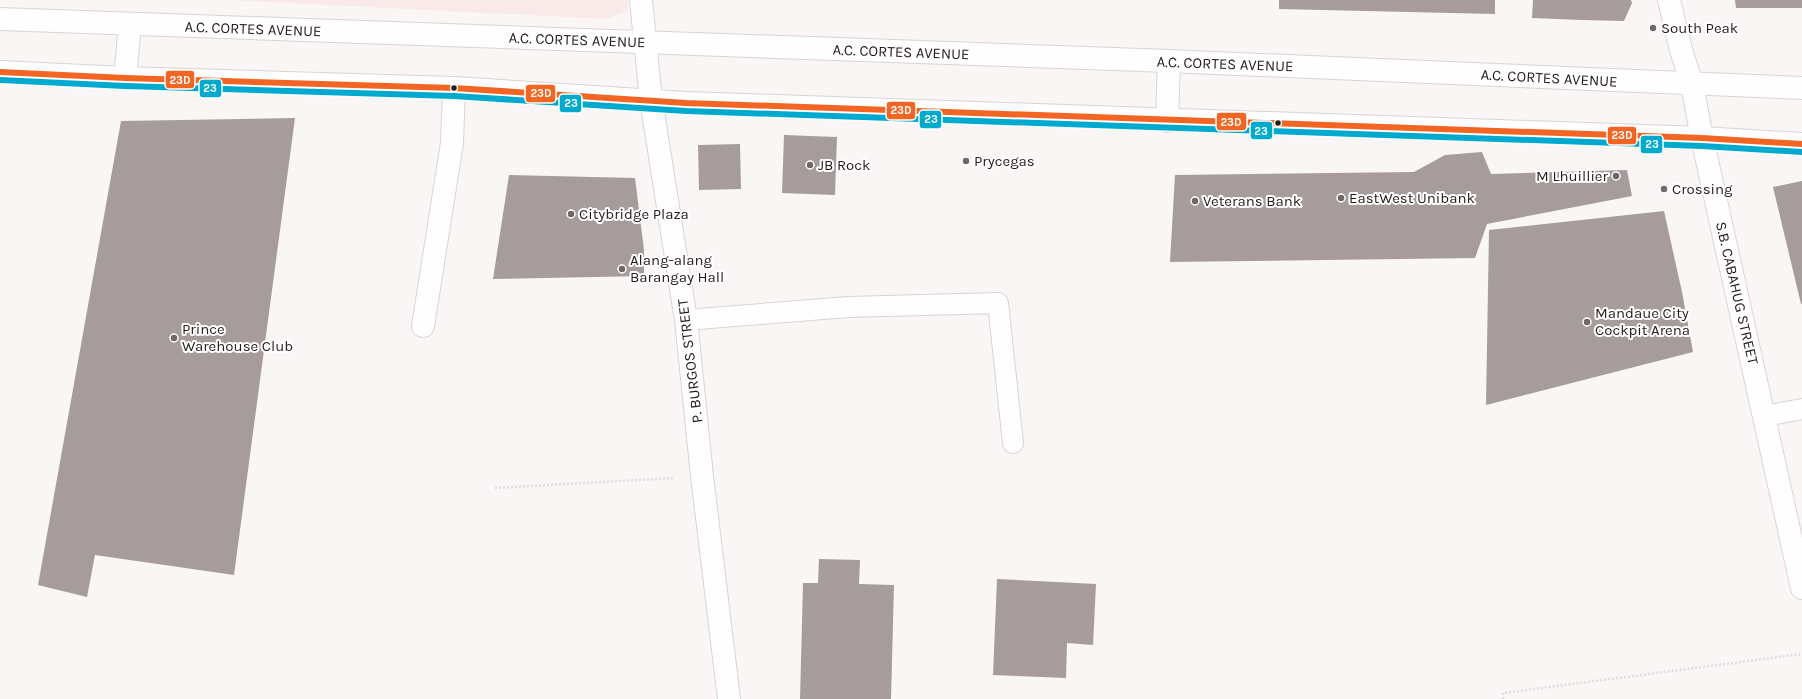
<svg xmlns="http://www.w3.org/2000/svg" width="1802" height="699" font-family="Karla,sans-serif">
	<rect width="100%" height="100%" fill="#faf6f6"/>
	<polygon fill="#f9e9e9" points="231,0 628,0 628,10 606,19"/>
	<g fill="#a69c9c">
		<polygon points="1279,0 1495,0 1495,14 1279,9"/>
		<polygon points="1533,0 1631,0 1632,3 1624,21 1582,20 1532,18"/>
		<polygon points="1735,0 1802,0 1802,8 1736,8"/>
		<polygon points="295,118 234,575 95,555 87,597 38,585 121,121"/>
		<polygon points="784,135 837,137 835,195 782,193"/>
		<polygon points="740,144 741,189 699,190 698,145"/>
		<polygon points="1482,152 1491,174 1627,170 1632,196 1487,224 1475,258 1170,262 1175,175 1414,172 1445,155"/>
		<polygon points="509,175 635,178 644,250 644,276 493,279"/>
		<polygon points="1802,181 1802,304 1801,304 1773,187"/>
		<polygon points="1664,211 1682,292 1693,352 1486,405 1489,230"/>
		<polygon points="819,559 860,560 859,584 894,585 891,699 800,699 803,583 818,583"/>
		<polygon points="997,579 1096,584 1093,645 1067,643 1066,678 993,675"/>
	</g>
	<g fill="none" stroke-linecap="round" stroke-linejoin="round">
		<defs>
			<g id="service">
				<polyline points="686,320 848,307 998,303 1013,443"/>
				<polyline points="1765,416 1802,409"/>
			</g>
			<polyline id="minor" points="423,326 452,143 454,88"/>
			<g id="tertiary">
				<polyline points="641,0 651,100 686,320 702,476 729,699"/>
				<polyline points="1669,0 1681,50 1692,84 1702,138 1802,588"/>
			</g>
			<g id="primary">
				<polyline points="0,19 1169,61 1802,88"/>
				<polyline points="0,72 125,78 454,88 686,103 1702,138 1802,144"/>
				<polyline points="125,78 130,25"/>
				<polyline points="1167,121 1169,61"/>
			</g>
		</defs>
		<use href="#service" stroke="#dcd3d3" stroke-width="22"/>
		<use href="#minor" stroke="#dcd3d3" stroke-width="24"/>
		<use href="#tertiary" stroke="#dcd3d3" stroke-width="24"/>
		<use href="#primary" stroke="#dcd3d3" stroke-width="24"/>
		<g stroke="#dfdddd" stroke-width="2.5" stroke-dasharray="2 2" stroke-linecap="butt">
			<polyline points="495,488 674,478"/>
			<polyline points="1503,699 1503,693 1802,654"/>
		</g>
		<use href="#service" stroke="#fefefe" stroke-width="20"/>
		<use href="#minor" stroke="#fefefe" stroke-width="22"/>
		<use href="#tertiary" stroke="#fefefe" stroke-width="22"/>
		<use href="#primary" stroke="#fefefe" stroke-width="22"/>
		<defs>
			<polyline id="bus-1" points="0,72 125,78 454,88 686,103 1702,138 1802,144"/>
			<polyline id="bus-2" points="0,80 125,86 454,96 686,111 1702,146 1802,152"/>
		</defs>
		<use href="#bus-1" stroke="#fff" stroke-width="9"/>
		<use href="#bus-2" stroke="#fff" stroke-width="9"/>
		<use href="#bus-1" stroke="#f26522" stroke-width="6"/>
		<use href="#bus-2" stroke="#00a9ce" stroke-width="6"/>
	</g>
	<g fill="#706868" stroke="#fff" stroke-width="1.5">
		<circle cx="1653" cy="28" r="4"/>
		<circle cx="966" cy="161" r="4"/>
		<circle cx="810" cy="165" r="4"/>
		<circle cx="1616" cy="176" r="4"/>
		<circle cx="1664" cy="189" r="4"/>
		<circle cx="1341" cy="198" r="4"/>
		<circle cx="1195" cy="201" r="4"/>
		<circle cx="571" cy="214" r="4"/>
		<circle cx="622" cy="269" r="4"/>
		<circle cx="1587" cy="322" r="4"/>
		<circle cx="174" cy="338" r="4"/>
	</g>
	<g fill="#261b1b" stroke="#fff" stroke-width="1.5">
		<circle cx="454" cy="88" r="3.5"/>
		<circle cx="1278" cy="123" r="3.5"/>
	</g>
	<g text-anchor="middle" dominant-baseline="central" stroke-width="4" stroke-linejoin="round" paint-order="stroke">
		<g font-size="15" fill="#261b1b" stroke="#fff" text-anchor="start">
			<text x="1661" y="28">South Peak</text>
			<text x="974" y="161">Prycegas</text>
			<text x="818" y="165">JB Rock</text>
			<text x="1608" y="176" text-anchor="end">M Lhuillier</text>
			<text x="1672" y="189">Crossing</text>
			<text x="1349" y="198">EastWest Unibank</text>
			<text x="1203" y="201">Veterans Bank</text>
			<text x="579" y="214">Citybridge Plaza</text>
			<text x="630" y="260">Alang-alang<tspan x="630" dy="17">Barangay Hall</tspan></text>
			<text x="1595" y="313">Mandaue City<tspan x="1595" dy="17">Cockpit Arena</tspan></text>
			<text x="182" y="329">Prince<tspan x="182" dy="17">Warehouse Club</tspan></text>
		</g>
		<g font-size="15" fill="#261b1b" stroke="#fff">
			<text transform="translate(253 29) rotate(2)">A.C. CORTES AVENUE</text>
			<text transform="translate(577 40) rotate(2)">A.C. CORTES AVENUE</text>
			<text transform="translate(901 52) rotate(2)">A.C. CORTES AVENUE</text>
			<text transform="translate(1225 64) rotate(2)">A.C. CORTES AVENUE</text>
			<text transform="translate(1549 78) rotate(3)">A.C. CORTES AVENUE</text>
			<text transform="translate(1737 293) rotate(77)">S.B. CABAHUG STREET</text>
			<text transform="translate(690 361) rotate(-97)">P. BURGOS STREET</text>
		</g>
	</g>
	<g stroke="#fff" stroke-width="1.5">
		<rect x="165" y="70" width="30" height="19" rx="4" fill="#f26522"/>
		<rect x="199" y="79" width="23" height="19" rx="4" fill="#00a9ce"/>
		<rect x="525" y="84" width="31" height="19" rx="4" fill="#f26522"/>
		<rect x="559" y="94" width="23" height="19" rx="4" fill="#00a9ce"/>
		<rect x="886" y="101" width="30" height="19" rx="4" fill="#f26522"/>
		<rect x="919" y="110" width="23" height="19" rx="4" fill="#00a9ce"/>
		<rect x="1216" y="112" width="31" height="19" rx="4" fill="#f26522"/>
		<rect x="1250" y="121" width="23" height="19" rx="4" fill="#00a9ce"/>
		<rect x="1607" y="126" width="30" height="19" rx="4" fill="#f26522"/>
		<rect x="1640" y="135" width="23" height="19" rx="4" fill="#00a9ce"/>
	</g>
	<g font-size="11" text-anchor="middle" font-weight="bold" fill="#fff">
		<text x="180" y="84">23D</text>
		<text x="210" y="92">23</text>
		<text x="541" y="97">23D</text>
		<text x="571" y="107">23</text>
		<text x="901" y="114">23D</text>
		<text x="931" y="123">23</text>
		<text x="1231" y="126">23D</text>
		<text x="1261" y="135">23</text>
		<text x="1622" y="139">23D</text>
		<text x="1652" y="148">23</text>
	</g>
</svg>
